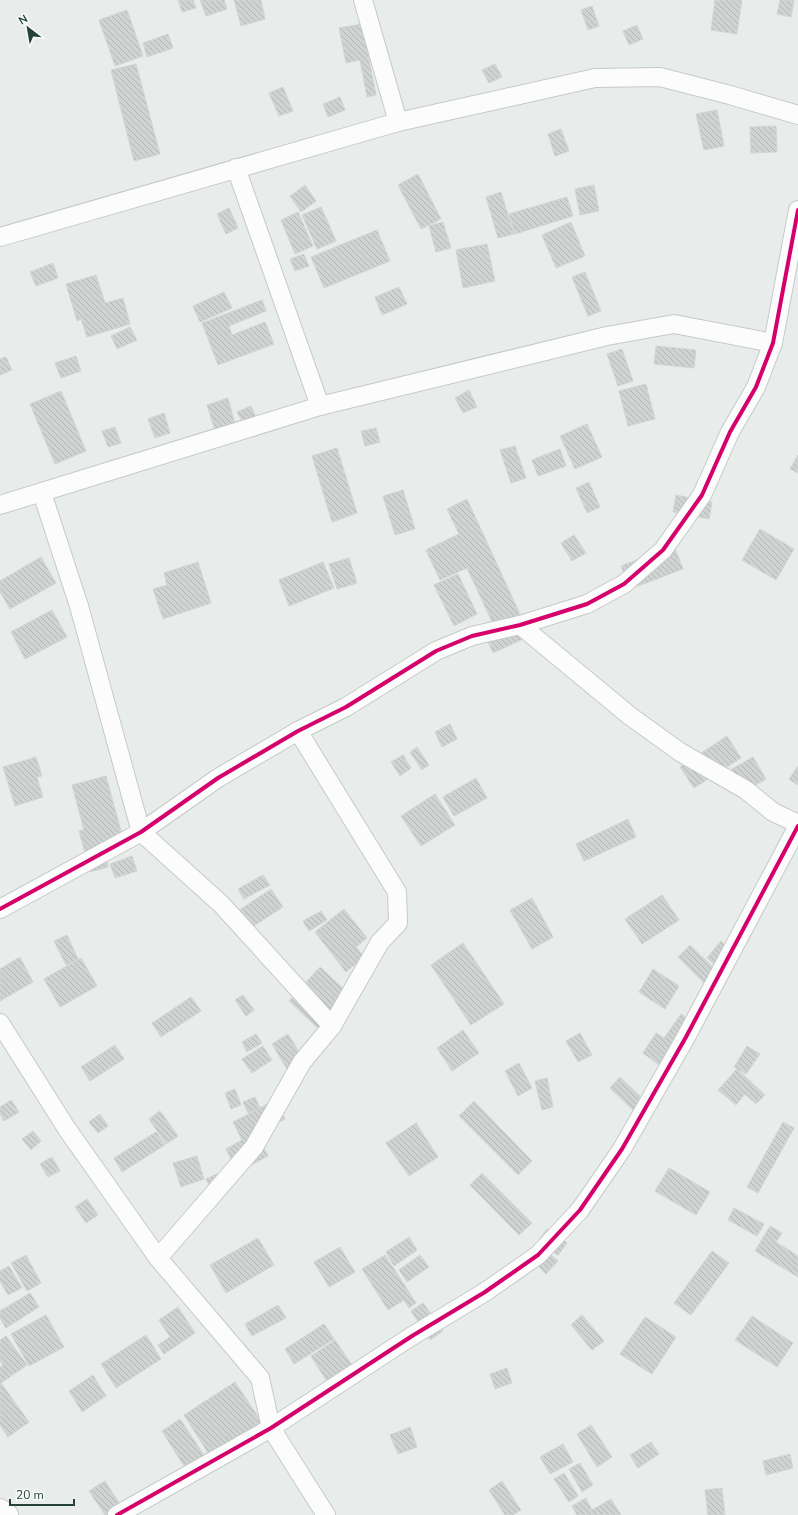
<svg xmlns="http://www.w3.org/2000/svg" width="798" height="1515" font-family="'Nunito Sans',sans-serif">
	<defs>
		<pattern id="building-back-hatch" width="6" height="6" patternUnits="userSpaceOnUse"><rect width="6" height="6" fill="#cfd4d2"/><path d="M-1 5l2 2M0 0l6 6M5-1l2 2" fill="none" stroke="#b2b7b5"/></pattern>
	</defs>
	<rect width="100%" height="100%" fill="#e8edeb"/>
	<g fill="url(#building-back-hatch)" stroke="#d1d6d4">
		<polygon points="178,0 193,0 196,8 182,12"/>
		<polygon points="200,0 224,0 227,9 206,16"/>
		<polygon points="234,0 261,0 265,19 241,26"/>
		<polygon points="715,0 742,0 737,34 711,30"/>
		<polygon points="780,0 794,0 791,17 777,14"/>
		<polygon points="592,6 599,26 588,30 581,10"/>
		<polygon points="127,10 143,56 115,66 99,20"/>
		<polygon points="362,24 376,95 367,97 360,60 346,63 339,28"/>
		<polygon points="637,25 643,39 629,45 623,31"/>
		<polygon points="168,34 173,48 147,57 143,43"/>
		<polygon points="136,64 160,154 134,161 111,70"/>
		<polygon points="495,64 502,77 489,83 482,70"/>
		<polygon points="283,87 293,111 279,116 269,93"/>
		<polygon points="340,97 345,110 328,117 323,104"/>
		<polygon points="717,110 724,146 704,150 696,114"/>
		<polygon points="776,126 777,152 751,153 750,127"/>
		<polygon points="561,129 569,151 555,156 548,134"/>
		<polygon points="418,174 441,219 421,229 398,185"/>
		<polygon points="305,185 316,201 301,212 290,196"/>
		<polygon points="594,185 599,211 580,215 575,189"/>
		<polygon points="501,192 514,234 498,238 486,197"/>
		<polygon points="567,197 573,216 515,234 509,214"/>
		<polygon points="321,207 336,241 317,249 302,215"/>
		<polygon points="229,208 238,228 226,234 217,214"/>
		<polygon points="298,212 313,246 295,254 281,220"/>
		<polygon points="443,222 451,248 436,252 429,226"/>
		<polygon points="571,222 585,256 556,268 542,235"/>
		<polygon points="377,230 390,261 324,288 311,257"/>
		<polygon points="487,244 495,281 463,288 456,250"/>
		<polygon points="304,254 309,266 295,271 290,259"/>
		<polygon points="53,263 58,278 36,286 30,272"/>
		<polygon points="585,272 601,311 588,316 572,277"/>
		<polygon points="96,275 105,303 123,298 130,324 87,337 81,319 77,321 66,284"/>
		<polygon points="399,287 407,304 382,315 375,297"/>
		<polygon points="224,292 232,308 200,322 193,306"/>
		<polygon points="262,300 266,311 229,326 232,335 265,322 274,344 218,365 202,323"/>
		<polygon points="130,327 137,340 117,349 111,336"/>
		<polygon points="656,346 696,350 694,368 654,364"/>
		<polygon points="622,349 633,381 618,386 607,354"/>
		<polygon points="76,356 81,371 61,378 55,363"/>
		<polygon points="6,357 12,370 0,375 0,359"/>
		<polygon points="646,384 655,419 628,426 619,391"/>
		<polygon points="469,390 477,407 463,413 455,398"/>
		<polygon points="61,391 86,451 55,464 30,404"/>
		<polygon points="228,398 236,428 216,434 207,405"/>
		<polygon points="251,406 257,420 244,425 237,412"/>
		<polygon points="164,413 170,433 155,438 148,419"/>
		<polygon points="587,424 602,457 575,469 560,436"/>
		<polygon points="115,427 121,443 108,447 102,431"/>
		<polygon points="376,428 380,442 365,446 361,431"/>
		<polygon points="515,446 526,478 511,483 500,450"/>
		<polygon points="337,448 357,513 332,522 312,456"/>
		<polygon points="560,449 566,466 538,476 532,460"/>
		<polygon points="798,455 798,473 790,469"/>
		<polygon points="589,482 600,507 587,513 576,488"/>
		<polygon points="403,490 415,529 395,535 383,496"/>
		<polygon points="676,495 712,502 709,519 673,512"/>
		<polygon points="467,499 520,614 494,626 467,568 440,580 426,550 459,534 447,509"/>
		<polygon points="760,529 794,549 776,580 742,560"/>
		<polygon points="574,535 586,553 572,561 561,543"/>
		<polygon points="674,546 683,569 630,589 621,566"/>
		<polygon points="41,557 56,583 10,609 0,592 0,581"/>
		<polygon points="349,558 357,583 337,589 329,564"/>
		<polygon points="198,562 211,603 163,619 153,589 167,585 164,573"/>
		<polygon points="323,562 334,588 289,606 279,580"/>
		<polygon points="458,574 477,614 454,626 434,585"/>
		<polygon points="52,610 67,637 25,659 11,632"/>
		<polygon points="521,615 530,636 493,653 484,633"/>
		<polygon points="450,724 457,739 442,747 435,732"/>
		<polygon points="727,736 741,758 694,788 680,767"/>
		<polygon points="417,747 429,765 422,770 410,752"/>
		<polygon points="403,755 411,768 400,776 391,762"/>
		<polygon points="36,757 42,776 37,777 43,797 15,806 3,767"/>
		<polygon points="753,757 766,779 745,791 732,769"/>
		<polygon points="798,766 798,785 789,779"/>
		<polygon points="106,776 124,842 104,848 108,867 90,872 79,831 84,830 72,785"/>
		<polygon points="476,778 487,798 454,816 443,797"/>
		<polygon points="435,794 455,825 421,846 401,816"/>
		<polygon points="628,819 636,837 584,861 576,844"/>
		<polygon points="132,856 137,871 115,878 110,864"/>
		<polygon points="263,875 270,885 244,899 238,889"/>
		<polygon points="271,889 283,907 246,931 235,913"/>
		<polygon points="662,895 679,920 642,944 625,919"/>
		<polygon points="532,898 553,937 532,949 510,910"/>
		<polygon points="344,909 367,938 356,947 364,957 346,972 315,932"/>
		<polygon points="321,911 327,920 309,931 303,921"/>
		<polygon points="67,935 78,959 66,965 54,941"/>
		<polygon points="721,941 732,951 717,967 707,958"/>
		<polygon points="463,943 504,1004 471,1025 431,965"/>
		<polygon points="690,945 720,974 708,987 678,957"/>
		<polygon points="20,957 33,982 0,1001 0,969"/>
		<polygon points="81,958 97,986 60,1007 44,979"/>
		<polygon points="320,967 347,992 324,1034 289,1001"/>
		<polygon points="653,969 679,986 665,1009 639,992"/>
		<polygon points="243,995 254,1010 246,1016 235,1000"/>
		<polygon points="191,997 201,1011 161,1037 152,1023"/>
		<polygon points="681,1014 694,1023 663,1068 643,1053 656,1033 664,1038"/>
		<polygon points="463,1030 479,1053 452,1071 437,1048"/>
		<polygon points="580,1033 592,1055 578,1062 566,1041"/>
		<polygon points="256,1034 262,1043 247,1052 242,1042"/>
		<polygon points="288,1034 306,1063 290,1074 272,1044"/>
		<polygon points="115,1045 124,1059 90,1081 81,1067"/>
		<polygon points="263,1046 272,1060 252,1073 242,1059"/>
		<polygon points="747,1046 760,1054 746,1074 734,1067"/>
		<polygon points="519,1063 532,1088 518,1096 505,1071"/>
		<polygon points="737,1069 765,1095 756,1104 745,1094 736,1105 718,1090"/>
		<polygon points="620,1077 646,1102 635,1112 610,1088"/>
		<polygon points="547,1078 553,1107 542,1110 535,1081"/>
		<polygon points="235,1089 241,1105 231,1109 225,1093"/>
		<polygon points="255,1097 260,1108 248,1113 243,1102"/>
		<polygon points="11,1100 19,1112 4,1121 0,1114 0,1107"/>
		<polygon points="275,1100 285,1119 257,1134 268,1156 238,1172 226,1149 242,1140 233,1122"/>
		<polygon points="474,1101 532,1161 518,1175 459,1116"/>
		<polygon points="160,1111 178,1136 166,1144 149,1119"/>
		<polygon points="100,1114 108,1126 98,1133 89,1122"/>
		<polygon points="783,1122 794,1128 758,1193 747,1187"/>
		<polygon points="416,1123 438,1157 409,1176 386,1143"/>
		<polygon points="33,1131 41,1141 31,1150 22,1139"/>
		<polygon points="156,1132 165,1145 122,1172 114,1158"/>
		<polygon points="197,1156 204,1179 181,1187 173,1163"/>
		<polygon points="52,1157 60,1171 48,1177 40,1164"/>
		<polygon points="230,1168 212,1190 206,1179"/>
		<polygon points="669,1168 710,1192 696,1215 655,1191"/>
		<polygon points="482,1173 532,1223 519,1235 470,1185"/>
		<polygon points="87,1199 98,1215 86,1223 75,1207"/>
		<polygon points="734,1208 764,1224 757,1236 728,1220"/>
		<polygon points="770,1226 782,1233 776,1242 798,1256 798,1277 755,1251"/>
		<polygon points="547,1229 567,1243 558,1255 538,1241"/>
		<polygon points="409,1237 417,1250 394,1266 386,1252"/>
		<polygon points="258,1238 274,1265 226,1293 210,1265"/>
		<polygon points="340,1247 355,1272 329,1287 314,1262"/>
		<polygon points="712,1251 729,1263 691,1315 674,1303"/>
		<polygon points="550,1254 558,1261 546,1274 538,1266"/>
		<polygon points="26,1255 41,1283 27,1291 11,1263"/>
		<polygon points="385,1255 416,1303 409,1308 404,1300 388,1310 362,1269"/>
		<polygon points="420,1255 429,1267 407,1282 399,1270"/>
		<polygon points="9,1266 22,1288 8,1295 0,1281 0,1271"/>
		<polygon points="30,1293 39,1307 6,1328 0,1318 0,1311"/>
		<polygon points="423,1303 443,1331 430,1340 411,1311"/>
		<polygon points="278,1305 286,1318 252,1336 245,1324"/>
		<polygon points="178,1307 195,1333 164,1354 158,1345 170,1337 159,1320"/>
		<polygon points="46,1315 64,1347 29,1366 11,1334"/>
		<polygon points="582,1315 604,1341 592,1350 571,1325"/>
		<polygon points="752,1316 793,1343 777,1367 735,1340"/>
		<polygon points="645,1317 676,1337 652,1374 620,1354"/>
		<polygon points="324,1324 334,1339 294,1364 285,1349"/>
		<polygon points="146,1335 161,1359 116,1388 101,1364"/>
		<polygon points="6,1336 27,1365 1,1383 29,1422 8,1437 0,1425 0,1367 3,1365 0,1361 0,1340"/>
		<polygon points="335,1340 356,1371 331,1388 311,1356"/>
		<polygon points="507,1368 512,1383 495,1389 490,1374"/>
		<polygon points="93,1375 106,1396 82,1412 69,1391"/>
		<polygon points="235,1382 269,1433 217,1467 184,1415"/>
		<polygon points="180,1419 210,1464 191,1477 162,1431"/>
		<polygon points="591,1425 612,1457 597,1467 577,1434"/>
		<polygon points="410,1427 417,1447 398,1454 390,1435"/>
		<polygon points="651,1442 659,1454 638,1468 630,1455"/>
		<polygon points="563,1444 573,1462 550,1474 540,1457"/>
		<polygon points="790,1454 793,1468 766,1475 763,1461"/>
		<polygon points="580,1463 593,1485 582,1492 569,1469"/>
		<polygon points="564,1473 578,1496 569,1502 554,1479"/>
		<polygon points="105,1481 127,1515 105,1515 89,1491"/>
		<polygon points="502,1481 521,1510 513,1515 505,1515 489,1490"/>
		<polygon points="722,1488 725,1515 708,1515 705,1490"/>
		<polygon points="586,1498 592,1510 611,1499 621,1515 577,1515 572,1506"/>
	</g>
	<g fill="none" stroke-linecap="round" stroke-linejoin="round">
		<defs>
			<g id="street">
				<polyline points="363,0 398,122"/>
				<polyline points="236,168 320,406"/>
				<polyline points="0,237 398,122 595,78 660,77 730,95 798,115"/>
				<polyline points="42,493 79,606 141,832 221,904 332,1026"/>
				<polyline points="0,505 320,406 607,336 674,324 773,343"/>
				<polyline points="520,625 630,716 680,752 746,790 773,812 798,824"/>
				<polyline points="0,909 141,832 218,778 298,731 346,707 436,651 472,636 520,625 587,604 624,584 663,550 702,495 730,432 756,387 773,343 798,210"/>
				<polyline points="0,1023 67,1129 158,1258 260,1378 271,1428 326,1515"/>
				<polyline points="158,1258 254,1147 302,1062 332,1026 380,942 398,923 397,892 298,731"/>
				<polyline points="117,1515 271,1428 412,1336 485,1292 538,1255 580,1210 622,1149 686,1037 798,826"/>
			</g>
			<polyline id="secondary" points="0,1510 7,1515"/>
		</defs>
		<use href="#street" stroke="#c5cac8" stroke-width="20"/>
		<use href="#secondary" stroke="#c3cbc8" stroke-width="24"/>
		<use href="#street" stroke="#fcfcfc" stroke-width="18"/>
		<use href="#secondary" stroke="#fcfcfc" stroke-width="22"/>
		<defs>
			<g id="cycleway">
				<polyline points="0,909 141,832 218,778 298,731 346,707 436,651 472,636 520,625 587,604 624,584 663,550 702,495 730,432 756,387 773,343 798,210"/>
				<polyline points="117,1515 271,1428 412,1336 485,1292 538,1255 580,1210 622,1149 686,1037 798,826"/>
			</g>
		</defs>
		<use href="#cycleway" stroke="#f7fbf9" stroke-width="6"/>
		<use href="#cycleway" stroke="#d6006c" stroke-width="4"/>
	</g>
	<g transform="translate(28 28) rotate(329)" stroke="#f7fbf9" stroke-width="3" paint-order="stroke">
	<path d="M0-3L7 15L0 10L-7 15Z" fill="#24423a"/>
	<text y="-6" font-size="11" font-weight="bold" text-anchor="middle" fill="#24423a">N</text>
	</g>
	<path d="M10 1499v6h64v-6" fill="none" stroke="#24423a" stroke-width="2"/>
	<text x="16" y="1499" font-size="12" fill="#24423a" stroke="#f7fbf9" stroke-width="3" paint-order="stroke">20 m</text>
</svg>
